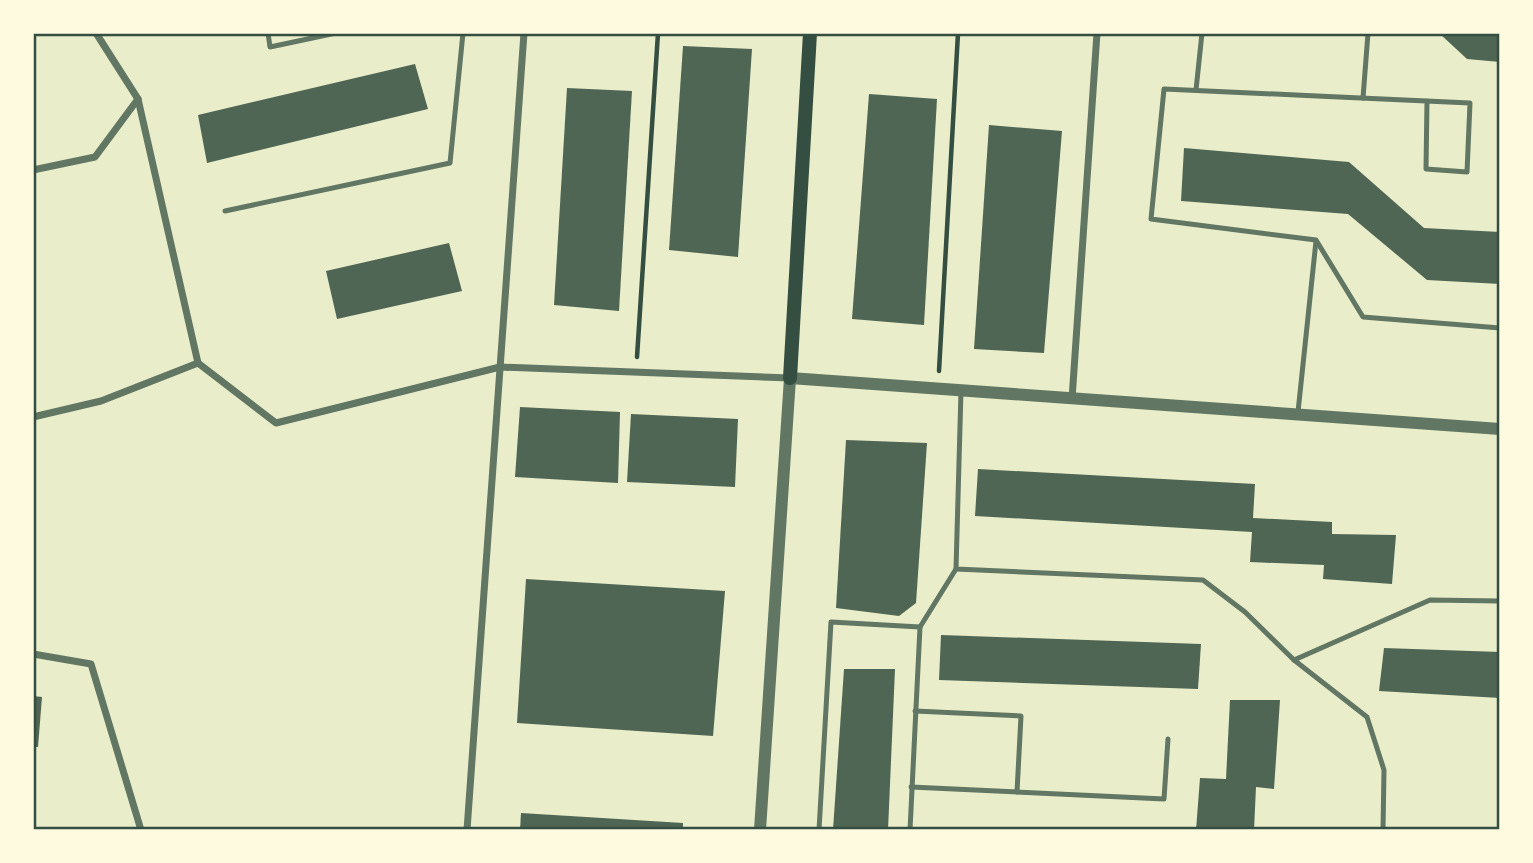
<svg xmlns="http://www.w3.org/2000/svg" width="1533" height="863" font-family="'Fira Sans',sans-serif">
	<rect width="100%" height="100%" fill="#e9edc9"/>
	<g fill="#4f6655">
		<polygon points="1439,33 1500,33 1500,62 1467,59"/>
		<polygon points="683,46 752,49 738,257 669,250"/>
		<polygon points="415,64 428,109 207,163 198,115"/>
		<polygon points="567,88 632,91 619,311 554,305"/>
		<polygon points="869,94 937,99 924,325 852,319"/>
		<polygon points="989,125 1062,131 1044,353 974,349"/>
		<polygon points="1184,148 1349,162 1424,228 1500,232 1500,284 1427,280 1348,214 1181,201"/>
		<polygon points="449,243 462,291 337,319 326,271"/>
		<polygon points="520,407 620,412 618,483 515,477"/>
		<polygon points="631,414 738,419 735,487 627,482"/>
		<polygon points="846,440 927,443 916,603 899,616 836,608"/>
		<polygon points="978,469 1255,484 1253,518 1332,522 1332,534 1396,535 1392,584 1323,579 1324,565 1250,562 1252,532 975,516"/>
		<polygon points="526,579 725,591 713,736 517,723"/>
		<polygon points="941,635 1201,644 1198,689 939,680"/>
		<polygon points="1384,648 1500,652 1500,698 1379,691"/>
		<polygon points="844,669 895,669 888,830 833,830"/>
		<polygon points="33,696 42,697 38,747 33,747"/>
		<polygon points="1230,700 1280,700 1274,789 1256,787 1254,830 1196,830 1200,778 1226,779"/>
		<polygon points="521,813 683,823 683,830 520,830"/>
	</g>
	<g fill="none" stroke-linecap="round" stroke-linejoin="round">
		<g stroke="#344e41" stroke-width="4.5">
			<polyline points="637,357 658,33"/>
			<polyline points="939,371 958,33"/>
		</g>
		<g stroke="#617663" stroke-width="5">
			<polyline points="268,33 270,47 336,33"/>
			<polyline points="1196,90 1202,33"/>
			<polyline points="1363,98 1368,33"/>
			<path d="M1427 101 1426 169 1467 172 1470 103C1368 98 1266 94 1164 89L1151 219 1316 240 1363 317 1500 328"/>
			<polyline points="225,211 450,163 463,33"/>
			<polyline points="961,391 956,569 1203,580 1245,612 1294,660 1367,717 1384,770 1383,830"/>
			<polyline points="1298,412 1316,241"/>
			<polyline points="1294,660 1430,600 1500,601"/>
			<polyline points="915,711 1021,716 1017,792"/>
			<polyline points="911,787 1164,799 1168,739"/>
			<polyline points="819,830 831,622 920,627 956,569"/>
			<polyline points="910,830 920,627"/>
		</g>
		<g stroke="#617663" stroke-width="7">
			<polyline points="96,33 138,99 198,363"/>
			<polyline points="33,170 95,157 138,99"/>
			<polyline points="198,363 276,423 500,367 790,378"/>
			<polyline points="1072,399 1097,33"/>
			<polyline points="33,417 101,401 198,363"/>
			<polyline points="33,654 91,664 141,830"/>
			<polyline points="467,830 524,33"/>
		</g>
		<polyline stroke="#617663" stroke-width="12" points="760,830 790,378 1500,429"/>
		<polyline stroke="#344e41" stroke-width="14" points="790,378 810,33"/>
	</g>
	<rect width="1533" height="863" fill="none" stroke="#fefae0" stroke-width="70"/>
	<rect x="35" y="35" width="1463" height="793" fill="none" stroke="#344e41" stroke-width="2.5"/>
</svg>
